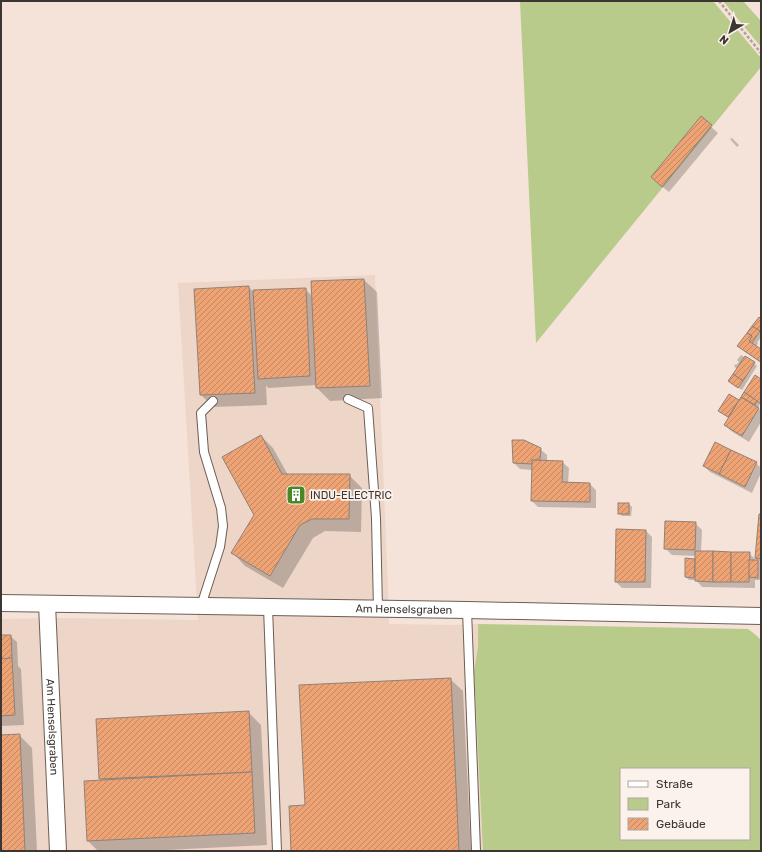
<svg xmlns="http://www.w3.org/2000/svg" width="762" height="852" font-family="Rubik,sans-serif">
	<defs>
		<pattern id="building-hatch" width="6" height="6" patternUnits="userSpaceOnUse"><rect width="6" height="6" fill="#eea374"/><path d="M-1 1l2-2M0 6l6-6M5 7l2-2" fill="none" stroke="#c28660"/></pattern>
	</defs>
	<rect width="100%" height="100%" fill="#f5e3d9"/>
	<polygon fill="#edd5c7" points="375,275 388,588 389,624 453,625 478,624 478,647 474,671 483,851 1,851 1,619 60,618 198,620 178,283"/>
	<g fill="#b9cb8a" fill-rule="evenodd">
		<polygon points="520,1 713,1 761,58 761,67 536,343"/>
		<polygon points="723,1 743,1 761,21 761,47"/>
		<path d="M478 624 748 629 756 635 761 640V851H483L474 671 478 647ZM621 769H749V839H621Z"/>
	</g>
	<g fill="#0003">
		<polygon points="701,118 718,133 669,192 659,184"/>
		<polygon points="732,138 739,145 737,147 730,139"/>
		<polygon points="364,280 377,292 382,398 330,401 317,388 317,385 268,388 266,385 267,405 213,407 201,395 249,287 253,292 305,289 312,296"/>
		<polygon points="761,320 761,337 757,343 758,343 756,347 761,350 761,363 745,352 738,346"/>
		<polygon points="741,355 754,363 757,366 742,390 732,384 737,369 734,366 735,364 736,365 739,362 737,360"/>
		<polygon points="761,380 761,404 760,404 758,408 761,411 761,422 749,442 731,431 725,425 729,418 722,413 729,395 739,402 744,392"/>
		<polygon points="261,436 273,448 288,475 349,475 362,488 361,532 325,531 313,538 283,588 245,566 233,553 255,515"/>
		<polygon points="715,443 756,463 761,468 761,473 752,493 710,472 704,466"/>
		<polygon points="540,449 547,455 547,461 562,462 569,468 568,483 590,484 596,490 596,508 538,507 532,501 532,470 520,469 514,463"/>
		<polygon points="629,504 632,507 631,516 622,516 619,513"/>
		<polygon points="760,515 761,580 755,580 755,588 702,587 696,580 689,580 686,577 694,560 696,561 696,556 672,555 665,548 695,523 702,530 701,552 749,553 756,560"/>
		<polygon points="646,531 652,537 651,588 622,588 616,582"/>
		<polygon points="1,636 10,636 17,642 18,666 21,669 24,725 1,726"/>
		<polygon points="450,679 463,691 471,851 292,851 306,806"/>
		<polygon points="248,712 261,725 267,845 147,851 98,851 88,841 101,781 100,779"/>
		<polygon points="19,735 32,748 37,851 1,851 1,736"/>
	</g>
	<g fill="url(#building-hatch)" stroke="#918178">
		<polygon points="701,116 712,125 662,187 651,177"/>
		<polygon points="364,279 370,386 316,388 311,281"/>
		<polygon points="249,286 255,393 200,395 194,289"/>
		<polygon points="306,288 310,376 258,379 253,290"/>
		<polygon points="759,317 761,319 761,332 752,326"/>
		<polygon points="752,326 760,331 752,343 749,341 752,336 747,333"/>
		<polygon points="747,333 752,336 749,341 761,349 761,362 737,346"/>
		<polygon points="745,356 755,362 743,381 733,374"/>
		<polygon points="733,374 743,381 738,388 728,381"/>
		<polygon points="755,375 761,379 761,404 744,392"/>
		<polygon points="744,392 757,401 755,405 741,397"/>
		<polygon points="729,394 739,400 728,417 718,411"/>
		<polygon points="741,397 759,408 742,436 724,425"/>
		<polygon points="261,435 282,474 350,474 349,519 312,519 300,525 270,576 231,553 254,515 222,457"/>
		<polygon points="512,440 524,440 541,448 540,460 532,460 532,464 513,463"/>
		<polygon points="715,442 731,450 719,474 703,466"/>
		<polygon points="731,450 757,462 745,487 719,474"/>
		<polygon points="532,460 563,461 562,482 590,483 590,502 531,501"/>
		<rect x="618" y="503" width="11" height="11"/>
		<polygon points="759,514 761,514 761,559 755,558"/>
		<polygon points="665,521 696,522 695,550 664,549"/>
		<polygon points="616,529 646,530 645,582 615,582"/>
		<polygon points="695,551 713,551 713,582 695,581"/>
		<polygon points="713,551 731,552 731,582 713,582"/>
		<polygon points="731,552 750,552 749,582 731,582"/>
		<polygon points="685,558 695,559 694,578 685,577"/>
		<polygon points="749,560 758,560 758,578 749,577"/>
		<polygon points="1,635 11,635 12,658 1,659"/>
		<polygon points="12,658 15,715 1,716 1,659"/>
		<polygon points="451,678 459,851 291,851 289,806 305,805 299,685"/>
		<polygon points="249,711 252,772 99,779 96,719"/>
		<polygon points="20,734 25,851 1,851 1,735"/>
		<polygon points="252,772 255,833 87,841 84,781"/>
	</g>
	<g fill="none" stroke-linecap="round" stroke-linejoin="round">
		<defs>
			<g id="service">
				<polyline points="348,399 368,408 376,518 378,609"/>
				<polyline points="201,606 220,547 223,526 221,508 204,452 201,413 213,401"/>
				<polyline points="268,607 277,851"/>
				<polyline points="467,610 476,851"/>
			</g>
			<g id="minor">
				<path id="s1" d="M1 603 467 610 761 616"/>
				<path id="s2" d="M47 604 58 851"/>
			</g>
		</defs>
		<use href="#service" stroke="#6d5e55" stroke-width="10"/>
		<use href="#minor" stroke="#6d5e55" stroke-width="18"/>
		<polyline stroke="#b0a29b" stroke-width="2.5" stroke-dasharray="3 2" stroke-linecap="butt" points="719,1 761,53"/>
		<use href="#service" stroke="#fff" stroke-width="8"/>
		<use href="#minor" stroke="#fff" stroke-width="16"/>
	</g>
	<defs>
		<symbol id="building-square" viewBox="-11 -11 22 22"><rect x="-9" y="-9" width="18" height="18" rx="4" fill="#4a8827" stroke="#fcf2ec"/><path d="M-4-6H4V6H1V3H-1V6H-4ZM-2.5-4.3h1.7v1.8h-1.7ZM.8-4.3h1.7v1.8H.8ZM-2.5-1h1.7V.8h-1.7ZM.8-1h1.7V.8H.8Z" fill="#fff"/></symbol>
	</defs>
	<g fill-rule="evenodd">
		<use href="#building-square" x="285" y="484" width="22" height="22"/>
	</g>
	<g text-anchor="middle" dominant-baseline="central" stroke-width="3.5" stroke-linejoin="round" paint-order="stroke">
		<g font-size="11" fill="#3c3532" stroke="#fcf2ec" text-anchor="start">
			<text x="310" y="495">INDU-ELECTRIC</text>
		</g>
		<g font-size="11" fill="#3c3532" stroke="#fcf2ec">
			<text stroke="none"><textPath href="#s1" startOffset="403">Am Henselsgraben</textPath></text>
			<text stroke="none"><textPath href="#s2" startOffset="123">Am Henselsgraben</textPath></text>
		</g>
	</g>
	<rect width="762" height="852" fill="none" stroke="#3c3532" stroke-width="4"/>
	<rect x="620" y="768" width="130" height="72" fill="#fcf2ec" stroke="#afa6a2"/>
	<rect x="628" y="781" width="20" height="6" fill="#ffffff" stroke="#afa6a2"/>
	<text x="656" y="788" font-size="12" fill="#3c3532">Straße</text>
	<rect x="628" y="798" width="20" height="12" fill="#b9cb8a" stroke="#afa6a2"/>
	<text x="656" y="808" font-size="12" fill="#3c3532">Park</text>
	<rect x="628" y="818" width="20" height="12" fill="url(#building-hatch)" stroke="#afa6a2"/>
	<text x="656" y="828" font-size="12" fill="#3c3532">Gebäude</text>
	<g transform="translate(730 32) rotate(218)" stroke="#fcf2ec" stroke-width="3" paint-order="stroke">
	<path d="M0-3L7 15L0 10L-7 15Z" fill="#3c3532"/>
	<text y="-6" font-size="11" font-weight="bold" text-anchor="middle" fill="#3c3532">N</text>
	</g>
</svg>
